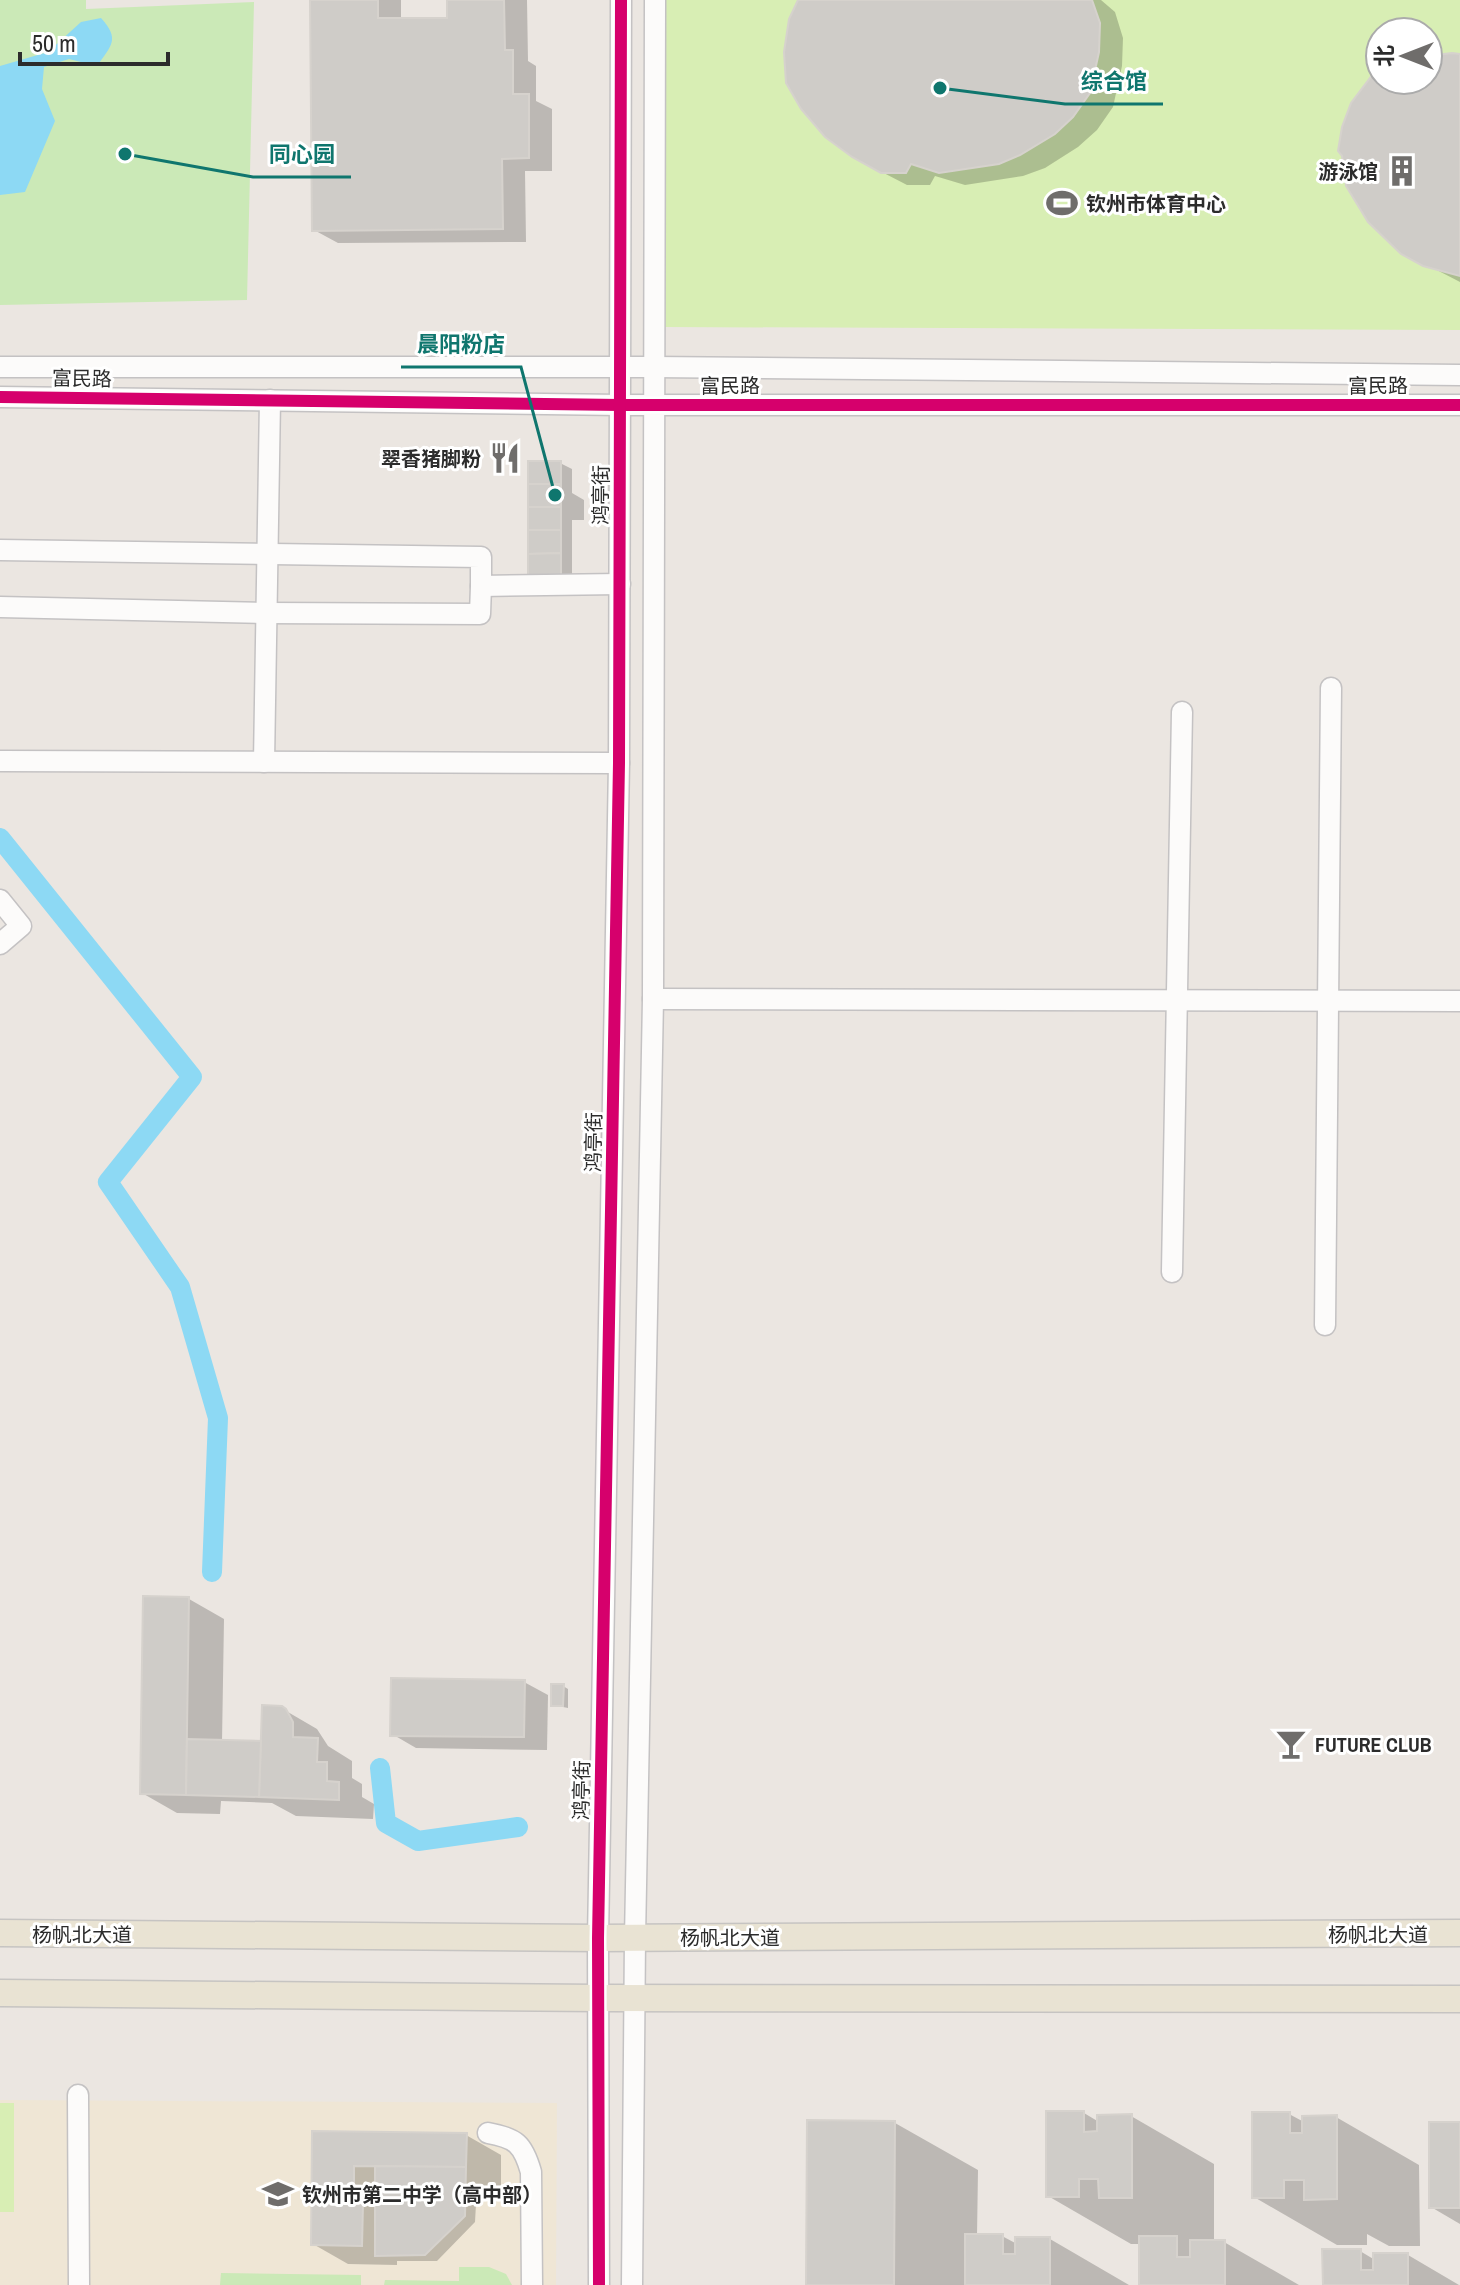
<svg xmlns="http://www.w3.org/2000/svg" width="1460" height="2285" font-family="'Archivo Narrow','Noto Sans SC',sans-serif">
	<rect width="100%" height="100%" fill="#ebe6e1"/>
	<polygon fill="#efe6d5" points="0,2100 557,2103 556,2285 0,2285"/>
	<g fill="#cbe9b7">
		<polygon points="0,0 86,0 86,9 254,2 247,300 0,305"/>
		<polygon points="459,2267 489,2267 506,2274 512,2285 384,2285 385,2280 459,2281"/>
		<polygon points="221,2273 361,2275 361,2285 220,2285"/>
	</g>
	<g fill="#d8eeb4" fill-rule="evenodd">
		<path d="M665 0H1460V330L663 327ZM1380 32H1428V80H1380Z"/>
		<rect x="0" y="2103" width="14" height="109"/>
	</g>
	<path fill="#8dd9f4" d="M101 18C120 39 112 45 97 66L69 59 44 67 42 89 55 121 25 192 0 195V66L48 52 81 22Z"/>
	<g fill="#0003">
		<polygon points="312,0 401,0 401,20 449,20 449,0 527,0 528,61 536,66 536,101 552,109 552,171 525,171 526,242 338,243 314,230"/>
		<polygon points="800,0 1101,0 1115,12 1123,38 1122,66 1113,107 1097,130 1078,147 1045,168 1023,176 965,185 935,176 930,185 907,185 878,170"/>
		<polygon points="1460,56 1460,282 1402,252 1380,80 1428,80 1428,58"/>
		<polygon points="560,463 572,469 572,493 584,500 584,520 572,520 572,582 541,582"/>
		<polygon points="189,1599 224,1619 222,1742 262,1743 281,1708 317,1729 328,1746 352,1761 352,1778 362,1784 362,1797 374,1804 373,1819 296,1816 272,1803 221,1801 220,1814 177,1813 142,1793"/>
		<polygon points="524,1682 548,1695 547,1750 416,1748 392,1734"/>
		<polygon points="563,1686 568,1689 568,1708 553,1705"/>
		<polygon points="1084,2113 1099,2122 1131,2116 1214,2164 1214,2242 1224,2242 1299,2285 1141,2285 1141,2244 1131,2244 1048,2196"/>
		<polygon points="1289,2114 1304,2122 1336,2117 1419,2165 1420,2246 1389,2246 1367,2234 1367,2245 1337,2245 1254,2197"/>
		<polygon points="895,2123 978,2170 977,2236 1002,2236 1017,2244 1050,2239 1129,2285 808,2285"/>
		<polygon points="1460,2124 1460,2224 1431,2207"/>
		<polygon points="314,2133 466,2135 501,2155 501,2186 477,2186 475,2222 437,2261 397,2261 397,2265 348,2264 313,2244"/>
		<polygon points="1360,2251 1375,2260 1408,2255 1459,2285 1325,2285"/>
	</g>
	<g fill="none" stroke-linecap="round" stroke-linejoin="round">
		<g stroke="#8dd9f4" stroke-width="20">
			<polyline points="0,838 192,1077 108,1182 180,1287 218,1418 212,1572"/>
			<polyline points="380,1768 386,1823 418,1841 518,1827"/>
		</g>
	</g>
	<g fill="#cfccc8" stroke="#d6d2cd" stroke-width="2">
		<polygon points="310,0 378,0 378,18 447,18 447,0 504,0 505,50 513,50 513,94 529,94 529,158 502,159 503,229 312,231"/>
		<polygon points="798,0 1092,0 1100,23 1099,52 1090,93 1073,117 1055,134 1020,155 999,164 939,173 911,164 906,173 881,173 852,157 825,137 801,109 786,83 784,52 789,19"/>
		<polygon points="1452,53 1460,54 1460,276 1423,266 1401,254 1368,222 1346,186 1342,156 1338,151 1342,127 1351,103 1373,74 1380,80 1428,80 1428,56"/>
		<rect x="528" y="461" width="33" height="23"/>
		<rect x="528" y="484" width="33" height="23"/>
		<rect x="528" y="507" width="33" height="23"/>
		<polygon points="528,530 561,530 561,553 528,554"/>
		<polygon points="561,553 561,576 528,577 528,554"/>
		<polygon points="143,1596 189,1597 186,1795 140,1794"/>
		<polygon points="391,1678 525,1680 524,1737 390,1736"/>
		<polygon points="551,1684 564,1684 563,1706 551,1706"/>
		<polygon points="262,1705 282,1706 286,1709 293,1722 293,1737 318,1738 317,1762 327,1762 327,1781 339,1782 339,1800 259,1797"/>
		<polygon points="187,1739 261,1741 259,1797 186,1795"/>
		<polygon points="1046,2111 1084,2111 1084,2132 1097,2131 1097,2115 1132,2114 1132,2198 1099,2198 1098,2179 1079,2179 1079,2197 1046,2197"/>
		<polygon points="1252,2112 1290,2112 1290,2133 1302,2133 1302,2116 1337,2115 1337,2199 1304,2200 1304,2180 1284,2180 1284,2198 1252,2198"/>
		<polygon points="807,2120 895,2121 894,2285 806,2285"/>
		<rect x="1429" y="2122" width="31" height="86"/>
		<polygon points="312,2131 467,2133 466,2167 354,2166 354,2203 363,2204 362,2246 311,2245"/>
		<polygon points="375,2166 466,2167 465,2216 425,2255 375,2256"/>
		<polygon points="965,2234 1003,2234 1003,2254 1015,2254 1015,2237 1050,2237 1050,2285 965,2285"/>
		<polygon points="1139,2236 1177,2236 1177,2257 1190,2257 1190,2240 1225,2240 1225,2285 1139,2285"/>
		<polygon points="1322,2249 1361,2249 1361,2270 1373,2270 1373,2253 1408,2253 1408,2285 1323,2285"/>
	</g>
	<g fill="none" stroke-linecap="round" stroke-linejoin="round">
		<defs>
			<g id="minor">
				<polyline points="0,367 653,367 1460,375"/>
				<polyline points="0,397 620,405 1460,405"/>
				<polyline points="0,550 481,557 481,586 620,584"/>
				<polyline points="0,607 266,613 480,614 481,586"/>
				<polyline points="0,761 619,763"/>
				<polyline points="264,762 270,400"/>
				<polyline points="0,900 21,926 0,944"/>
				<polyline points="653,999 1460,1001"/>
				<polyline points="1172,1272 1182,712"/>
				<polyline points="1325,1325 1331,688"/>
				<polyline points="78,2095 79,2285"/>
				<path d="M488 2133C516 2138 523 2144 531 2172L532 2285"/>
				<polyline points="599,2285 598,1938 619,763 621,0"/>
				<polyline points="632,2285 635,1938 653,999 655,0"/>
			</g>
			<g id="major">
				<polyline points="0,1933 598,1938 1460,1933"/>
				<polyline points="0,1993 598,1998 1460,1999"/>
			</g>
		</defs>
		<use href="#minor" stroke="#c4c2c3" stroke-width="23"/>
		<use href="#major" stroke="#c6c4c2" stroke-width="29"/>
		<use href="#minor" stroke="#fcfbfa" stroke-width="20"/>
		<use href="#major" stroke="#e9e3d3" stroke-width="26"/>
		<defs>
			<g id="cycleway">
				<polyline points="0,397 620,405 1460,405"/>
				<polyline points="599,2285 598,1938 619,763 621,0"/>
			</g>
		</defs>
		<use href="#cycleway" stroke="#fff" stroke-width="17"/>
		<use href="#cycleway" stroke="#d6006c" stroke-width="12"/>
	</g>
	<defs>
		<symbol id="building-bare" viewBox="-9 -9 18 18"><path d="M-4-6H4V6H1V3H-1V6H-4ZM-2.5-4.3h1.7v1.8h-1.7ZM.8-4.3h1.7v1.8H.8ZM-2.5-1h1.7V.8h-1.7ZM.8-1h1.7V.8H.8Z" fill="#6f6d6b" stroke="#fff" stroke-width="2.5" paint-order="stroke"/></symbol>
		<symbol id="stadium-bare" viewBox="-9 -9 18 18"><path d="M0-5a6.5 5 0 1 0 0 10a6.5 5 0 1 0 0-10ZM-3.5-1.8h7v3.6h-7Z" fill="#6f6d6b" stroke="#fff" stroke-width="2.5" paint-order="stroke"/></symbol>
		<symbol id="restaurant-bare" viewBox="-9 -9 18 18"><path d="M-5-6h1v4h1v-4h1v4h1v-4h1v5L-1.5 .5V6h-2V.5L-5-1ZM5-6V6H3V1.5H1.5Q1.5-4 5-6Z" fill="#6f6d6b" stroke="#fff" stroke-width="2.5" paint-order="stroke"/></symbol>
		<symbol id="bar-bare" viewBox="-9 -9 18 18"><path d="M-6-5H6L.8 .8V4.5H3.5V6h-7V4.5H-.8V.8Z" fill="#6f6d6b" stroke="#fff" stroke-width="2.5" paint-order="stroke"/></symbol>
		<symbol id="school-bare" viewBox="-9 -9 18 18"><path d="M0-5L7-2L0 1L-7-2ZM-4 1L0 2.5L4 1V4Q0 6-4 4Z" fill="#6f6d6b" stroke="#fff" stroke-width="2.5" paint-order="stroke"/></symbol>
	</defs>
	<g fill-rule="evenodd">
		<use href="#building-bare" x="1380" y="149" width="44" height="44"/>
		<use href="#stadium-bare" x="1040" y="181" width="44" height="44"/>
		<use href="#restaurant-bare" x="483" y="436" width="44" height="44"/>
		<use href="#bar-bare" x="1269" y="1722" width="44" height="44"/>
		<use href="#school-bare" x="256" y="2172" width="44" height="44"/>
	</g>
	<g text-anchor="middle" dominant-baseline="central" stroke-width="6" stroke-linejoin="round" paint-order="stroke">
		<g font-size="20" font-weight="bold" fill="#2c2c2c" stroke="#fff" text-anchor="start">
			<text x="1378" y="171" text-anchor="end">游泳馆</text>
			<text x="1086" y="203">钦州市体育中心</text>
			<text x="481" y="458" text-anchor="end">翠香猪脚粉</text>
			<text x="1315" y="1744">FUTURE CLUB</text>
			<text x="302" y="2194">钦州市第二中学（高中部）</text>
		</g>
		<g font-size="20" fill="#2c2c2c" stroke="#fff">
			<text transform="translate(82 378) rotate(1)">富民路</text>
			<text x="730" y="385">富民路</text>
			<text x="1378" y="385">富民路</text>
			<text transform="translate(600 495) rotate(-90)">鸿亭街</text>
			<text transform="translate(593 1142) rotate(-89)">鸿亭街</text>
			<text transform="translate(581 1790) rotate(-89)">鸿亭街</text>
			<text x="82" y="1934">杨帆北大道</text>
			<text x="1378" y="1934">杨帆北大道</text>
			<text x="730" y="1937">杨帆北大道</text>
		</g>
	</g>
	<path fill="none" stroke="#0f766e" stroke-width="3" d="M940 88L1065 104H1163M125 154L253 177H351M555 495L521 367H401"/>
	<g fill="#0f766e" stroke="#fff" stroke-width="3">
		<circle cx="940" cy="88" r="8"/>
		<circle cx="125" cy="154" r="8"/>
		<circle cx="555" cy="495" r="8"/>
	</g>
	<g font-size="22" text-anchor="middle" font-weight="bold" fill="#0f766e" stroke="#fff" stroke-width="6" stroke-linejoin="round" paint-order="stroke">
		<text x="1114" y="89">综合馆</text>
		<text x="302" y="162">同心园</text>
		<text x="461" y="352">晨阳粉店</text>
	</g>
	<g transform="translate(1404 56) rotate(270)"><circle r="38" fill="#ffffff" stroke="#ababab" stroke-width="2"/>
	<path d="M0-6L14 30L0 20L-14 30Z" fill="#6f6d6b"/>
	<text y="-12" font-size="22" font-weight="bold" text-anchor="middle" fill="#2c2c2c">北</text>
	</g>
	<path d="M20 52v12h148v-12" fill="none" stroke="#2c2c2c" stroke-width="4"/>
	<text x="32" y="52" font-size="24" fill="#2c2c2c" stroke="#ffffff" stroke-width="6" paint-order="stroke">50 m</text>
</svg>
